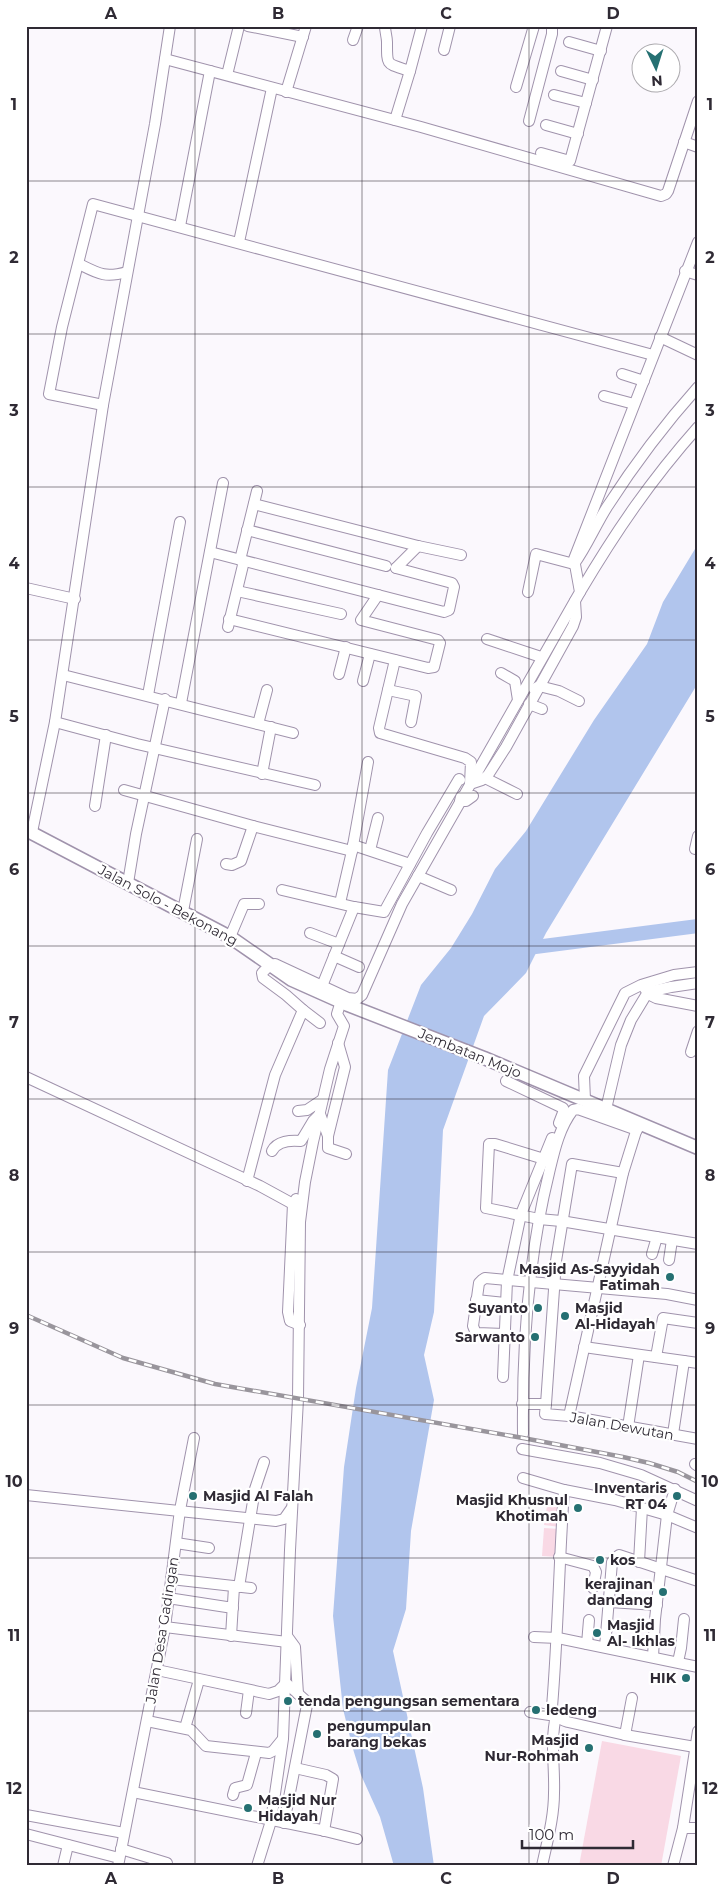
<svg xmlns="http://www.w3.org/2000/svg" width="724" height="1892" font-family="Montserrat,sans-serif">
	<rect width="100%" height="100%" fill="#fbf8fd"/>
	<g fill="#f9d9e5">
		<polygon points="547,1506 562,1508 560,1527 544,1525"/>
		<polygon points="544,1528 560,1529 558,1557 542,1556"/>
		<polygon points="602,1741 681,1756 661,1866 579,1866"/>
	</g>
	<polygon fill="#b1c5ed" points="698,544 698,683 546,933 526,973 484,1016 443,1130 434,1312 424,1355 434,1400 411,1531 406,1609 393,1651 423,1788 434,1866 394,1866 380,1817 361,1775 353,1749 343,1709 333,1616 344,1467 356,1388 372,1308 388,1070 421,985 451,948 472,914 495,869 526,831 594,720 647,644 663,602"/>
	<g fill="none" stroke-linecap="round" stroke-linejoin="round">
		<polyline stroke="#b1c5ed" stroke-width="14" points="520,949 698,926"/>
		<defs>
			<g id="minor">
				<polyline points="248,26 303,37"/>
				<path d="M385 26C385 32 387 37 387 42 387 67 386 63 410 71L422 26"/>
				<polyline points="353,40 358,26"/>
				<polyline points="569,42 601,51"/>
				<polyline points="444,50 450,26"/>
				<polyline points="165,59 421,127 661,196 666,194 668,191 698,101"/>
				<polyline points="561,71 593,80"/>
				<polyline points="227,75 239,26"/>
				<polyline points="516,87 534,26"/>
				<polyline points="286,92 306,26"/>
				<polyline points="554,95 586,103"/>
				<polyline points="395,120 410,71"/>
				<polyline points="529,121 552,34 552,26"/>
				<polyline points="546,125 578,134"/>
				<polyline points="684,142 698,147"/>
				<polyline points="541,153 570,161 607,26"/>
				<polyline points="180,226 210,71"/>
				<polyline points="239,242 272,88"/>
				<path d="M79 264C99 274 105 278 127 272"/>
				<polyline points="685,271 698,275"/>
				<polyline points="660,337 698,355"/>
				<polyline points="622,374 644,381"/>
				<polyline points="604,396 634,404"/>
				<polyline points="103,405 49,394 62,327 93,204 653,355"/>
				<polyline points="254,504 418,546 461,555"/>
				<polyline points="247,530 386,566"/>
				<polyline points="210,552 444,612 449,610 454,587 452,583 396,568"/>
				<polyline points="240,560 257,491"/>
				<polyline points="396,568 418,546"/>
				<polyline points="26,588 75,599"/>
				<polyline points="237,591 341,614"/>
				<path d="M528 592 536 554 574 564C587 546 595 526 607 507 634 465 664 425 698 387"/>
				<path d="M580 592C616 531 651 480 698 427"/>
				<polyline points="229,619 428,668 434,667 440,643 438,640 361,620 378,595"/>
				<polyline points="228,627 244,561"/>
				<polyline points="487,639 541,657"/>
				<polyline points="395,660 379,728 380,733 465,758 471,762 470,784 482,780 488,775 506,747 573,626 576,617 575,601"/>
				<polyline points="501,673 515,681 518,700"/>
				<polyline points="339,674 346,647"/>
				<polyline points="63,675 293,733"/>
				<polyline points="363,681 370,654"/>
				<polyline points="534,689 539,686 559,691 579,701"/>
				<polyline points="388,690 416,696 411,722"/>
				<polyline points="148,695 180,522"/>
				<polyline points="181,703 223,483"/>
				<polyline points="529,704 542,709"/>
				<polyline points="55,722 137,744 315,785"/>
				<polyline points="258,724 267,690"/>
				<polyline points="262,774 271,727"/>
				<polyline points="485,778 517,794"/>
				<polyline points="124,790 253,826 352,851"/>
				<polyline points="461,797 460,801 466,801 473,796"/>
				<polyline points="95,806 106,735"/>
				<polyline points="32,832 55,722 103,405 155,124 170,26"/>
				<polyline points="353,845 410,864"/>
				<polyline points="695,849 698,836"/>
				<polyline points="370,850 378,818"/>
				<polyline points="226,864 232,865 241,861 253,826"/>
				<polyline points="418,876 451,890"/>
				<polyline points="128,883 136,834 165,699"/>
				<polyline points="282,890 354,907 384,912 427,833 459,779 460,780"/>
				<polyline points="340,903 352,851 368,762"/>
				<polyline points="183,911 197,839"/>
				<polyline points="310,933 339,944"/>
				<polyline points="230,937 244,904 259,904"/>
				<polyline points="334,956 359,967"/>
				<polyline points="275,964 348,998 357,999 362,995 402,904 580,592 574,559 698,242"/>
				<polyline points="270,965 262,973 263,978 286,995 303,1010"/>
				<polyline points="322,986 354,907"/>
				<polyline points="645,989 652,996 656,998 698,1006"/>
				<polyline points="691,1052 698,1031"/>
				<polyline points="26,1077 260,1186 293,1204"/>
				<polyline points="506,1081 563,1108 564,1110 559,1123"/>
				<polyline points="585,1100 584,1076 625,993 641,985 674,975 698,972"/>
				<polyline points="606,1109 621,1045 631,1020 648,992 671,987 698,983"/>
				<polyline points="298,1111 307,1110 322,1100"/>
				<polyline points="328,1136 345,1067 338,1043"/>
				<path d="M272 1151C277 1141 291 1140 301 1141L313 1121 320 1114 328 1136V1148L346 1154"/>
				<polyline points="544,1159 495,1144 489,1144 486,1208 539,1219 561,1221 698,1244"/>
				<polyline points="247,1181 275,1075 303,1010 320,1023"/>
				<polyline points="296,1199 293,1204 288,1312 290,1321 300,1325"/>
				<polyline points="652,1254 657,1237"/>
				<polyline points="669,1260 672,1240"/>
				<polyline points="476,1300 505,1303"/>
				<polyline points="504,1334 477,1333 475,1331 473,1326 479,1283 482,1280 485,1278 667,1294 698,1300"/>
				<polyline points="584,1347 698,1363"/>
				<polyline points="656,1357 663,1318 698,1323"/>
				<polyline points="503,1377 507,1281 521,1214 552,1138"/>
				<polyline points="522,1404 546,1404 556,1261 572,1164 623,1173"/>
				<polyline points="546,1404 545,1414 569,1416 698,1439"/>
				<polyline points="569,1416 623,1173 638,1125"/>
				<polyline points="628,1427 639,1355"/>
				<path d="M523 1434C522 1347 528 1258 549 1173 554 1152 559 1128 573 1110L578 1109 637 1130"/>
				<polyline points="673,1434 684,1361"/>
				<polyline points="522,1449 600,1463 641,1475 698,1501"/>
				<polyline points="695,1464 698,1466"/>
				<polyline points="523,1478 564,1490 615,1500 667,1515 698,1528"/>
				<path d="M564 1490C559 1562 558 1635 552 1707 555 1717 559 1719 568 1722L625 1735 695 1747"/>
				<polyline points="26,1495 276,1521 284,1519 291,1509"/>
				<polyline points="176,1543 209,1548"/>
				<polyline points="559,1557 593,1566 596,1572 593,1588"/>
				<polyline points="639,1562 642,1508"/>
				<polyline points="171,1579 251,1588"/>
				<polyline points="239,1587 255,1489 264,1462"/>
				<polyline points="168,1598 233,1608"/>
				<polyline points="609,1602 657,1605"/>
				<polyline points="165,1627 287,1642"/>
				<polyline points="231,1636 234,1587"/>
				<polyline points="287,1636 295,1647 298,1694"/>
				<polyline points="534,1637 558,1638 698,1667"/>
				<polyline points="587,1644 589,1620"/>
				<polyline points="605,1647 612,1562 619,1555 698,1581"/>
				<polyline points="653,1657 655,1619 667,1515 675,1489"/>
				<polyline points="678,1662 681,1648 684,1619"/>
				<polyline points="157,1670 269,1694 278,1691 286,1683 305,1700 307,1705 284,1823"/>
				<path d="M530 1712 556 1716C550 1741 555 1768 554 1793 554 1818 547 1842 542 1866"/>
				<polyline points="246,1713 249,1690"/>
				<polyline points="147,1721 191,1730 206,1746 269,1753 273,1751 282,1740"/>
				<polyline points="185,1728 199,1680"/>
				<polyline points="625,1735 632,1698"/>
				<polyline points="295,1768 326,1775 333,1779 324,1831"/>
				<polyline points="133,1792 321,1830 357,1839"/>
				<polyline points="233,1795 235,1788 247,1785 256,1753"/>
				<polyline points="26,1815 124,1833"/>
				<polyline points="683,1828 698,1828"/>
				<polyline points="26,1834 119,1858"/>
				<polyline points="121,1849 167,1863"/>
				<polyline points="63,1866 68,1845"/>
				<polyline points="118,1866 165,1627 180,1510 194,1438"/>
				<polyline points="257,1866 271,1821 283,1739 290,1550 298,1399 300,1222 305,1182 313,1142 330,1069 344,1026 337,1014 341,1001"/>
				<polyline points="673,1866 683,1828 698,1731"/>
			</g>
			<polyline id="major" points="26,830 230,937 292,980 348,1005 484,1058 698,1148"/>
		</defs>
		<use href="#minor" stroke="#a093ac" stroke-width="12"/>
		<use href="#major" stroke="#a093ac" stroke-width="15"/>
		<use href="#minor" stroke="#fff" stroke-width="10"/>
		<use href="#major" stroke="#fff" stroke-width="12"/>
		<defs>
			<polyline id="rail" points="26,1315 123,1358 215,1384 523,1438 623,1457 649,1463 678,1472 698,1482"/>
		</defs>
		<use href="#rail" stroke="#99959c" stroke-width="4.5"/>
		<use href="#rail" stroke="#fff" stroke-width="2.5" stroke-dasharray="8" stroke-linecap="butt"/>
	</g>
	<path fill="none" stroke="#2f2a34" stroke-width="1" stroke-opacity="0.55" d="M195 26V1866M362 26V1866M529 26V1866M26 181H698M26 334H698M26 487H698M26 640H698M26 793H698M26 946H698M26 1099H698M26 1252H698M26 1405H698M26 1558H698M26 1711H698"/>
	<g fill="#257072" stroke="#fff" stroke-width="2">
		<circle cx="670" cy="1277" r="5"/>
		<circle cx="538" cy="1308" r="5"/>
		<circle cx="565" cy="1316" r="5"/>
		<circle cx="535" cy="1337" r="5"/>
		<circle cx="193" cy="1496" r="5"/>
		<circle cx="677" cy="1496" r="5"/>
		<circle cx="578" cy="1508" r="5"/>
		<circle cx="600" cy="1560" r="5"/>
		<circle cx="663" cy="1592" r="5"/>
		<circle cx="597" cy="1633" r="5"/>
		<circle cx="686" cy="1678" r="5"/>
		<circle cx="288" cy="1701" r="5"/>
		<circle cx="536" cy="1710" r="5"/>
		<circle cx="317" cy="1734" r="5"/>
		<circle cx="589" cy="1748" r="5"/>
		<circle cx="248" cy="1808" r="5"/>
	</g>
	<g text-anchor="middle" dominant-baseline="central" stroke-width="4.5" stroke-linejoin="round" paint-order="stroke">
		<g font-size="14" fill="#2f2a34" stroke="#fff">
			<text transform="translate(168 905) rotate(28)">Jalan Solo - Bekonang</text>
			<text transform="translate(470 1053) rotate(22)">Jembatan Mojo</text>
			<text transform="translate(622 1426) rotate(10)">Jalan Dewutan</text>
			<text transform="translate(162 1630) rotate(-81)">Jalan Desa Gadingan</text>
		</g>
		<g font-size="14" font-weight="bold" fill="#2f2a34" stroke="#fff" text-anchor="end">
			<text x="660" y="1269">Masjid As-Sayyidah<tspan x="660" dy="16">Fatimah</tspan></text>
			<text x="528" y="1308">Suyanto</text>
			<text x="575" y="1308" text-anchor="start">Masjid<tspan x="575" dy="16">Al-Hidayah</tspan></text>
			<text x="525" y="1337">Sarwanto</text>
			<text x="667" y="1488">Inventaris<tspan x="667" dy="16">RT 04</tspan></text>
			<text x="203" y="1496" text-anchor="start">Masjid Al Falah</text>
			<text x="568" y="1500">Masjid Khusnul<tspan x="568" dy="16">Khotimah</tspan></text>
			<text x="610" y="1560" text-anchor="start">kos</text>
			<text x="653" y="1584">kerajinan<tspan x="653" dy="16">dandang</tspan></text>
			<text x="607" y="1625" text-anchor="start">Masjid<tspan x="607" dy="16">Al- Ikhlas</tspan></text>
			<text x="676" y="1678">HIK</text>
			<text x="298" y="1701" text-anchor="start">tenda pengungsan sementara</text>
			<text x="546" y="1710" text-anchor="start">ledeng</text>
			<text x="327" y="1726" text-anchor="start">pengumpulan<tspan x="327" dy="16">barang bekas</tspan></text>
			<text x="579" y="1740">Masjid<tspan x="579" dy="16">Nur-Rohmah</tspan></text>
			<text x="258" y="1800" text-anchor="start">Masjid Nur<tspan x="258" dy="16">Hidayah</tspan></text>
		</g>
	</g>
	<rect width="724" height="1892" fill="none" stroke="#ffffff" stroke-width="55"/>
	<g transform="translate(656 68) rotate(176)"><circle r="24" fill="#ffffff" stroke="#acaaae"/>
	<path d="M0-4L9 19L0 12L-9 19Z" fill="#257072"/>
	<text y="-8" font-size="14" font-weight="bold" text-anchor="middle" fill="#2f2a34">N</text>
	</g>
	<path d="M522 1840v8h111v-8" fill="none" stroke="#2f2a34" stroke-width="2.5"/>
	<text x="529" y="1840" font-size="15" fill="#2f2a34" stroke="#ffffff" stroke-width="4" paint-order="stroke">100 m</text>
	<rect x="28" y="28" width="668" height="1836" fill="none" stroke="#2f2a34" stroke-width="2"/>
	<g font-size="16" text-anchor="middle" font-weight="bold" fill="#2f2a34">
		<text x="111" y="19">A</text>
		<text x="278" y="19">B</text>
		<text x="446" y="19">C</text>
		<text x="613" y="19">D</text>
		<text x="14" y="110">1</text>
		<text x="710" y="110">1</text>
		<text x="14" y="263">2</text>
		<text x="710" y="263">2</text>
		<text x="14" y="416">3</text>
		<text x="710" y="416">3</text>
		<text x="14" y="569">4</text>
		<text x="710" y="569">4</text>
		<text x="14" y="722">5</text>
		<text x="710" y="722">5</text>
		<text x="14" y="875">6</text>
		<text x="710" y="875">6</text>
		<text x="14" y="1028">7</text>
		<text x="710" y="1028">7</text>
		<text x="14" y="1181">8</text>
		<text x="710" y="1181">8</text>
		<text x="14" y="1334">9</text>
		<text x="710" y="1334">9</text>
		<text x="14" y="1487">10</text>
		<text x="710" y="1487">10</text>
		<text x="14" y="1641">11</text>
		<text x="710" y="1641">11</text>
		<text x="14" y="1794">12</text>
		<text x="710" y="1794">12</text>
		<text x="111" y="1884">A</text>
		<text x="278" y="1884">B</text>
		<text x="446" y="1884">C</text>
		<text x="613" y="1884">D</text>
	</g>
</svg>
